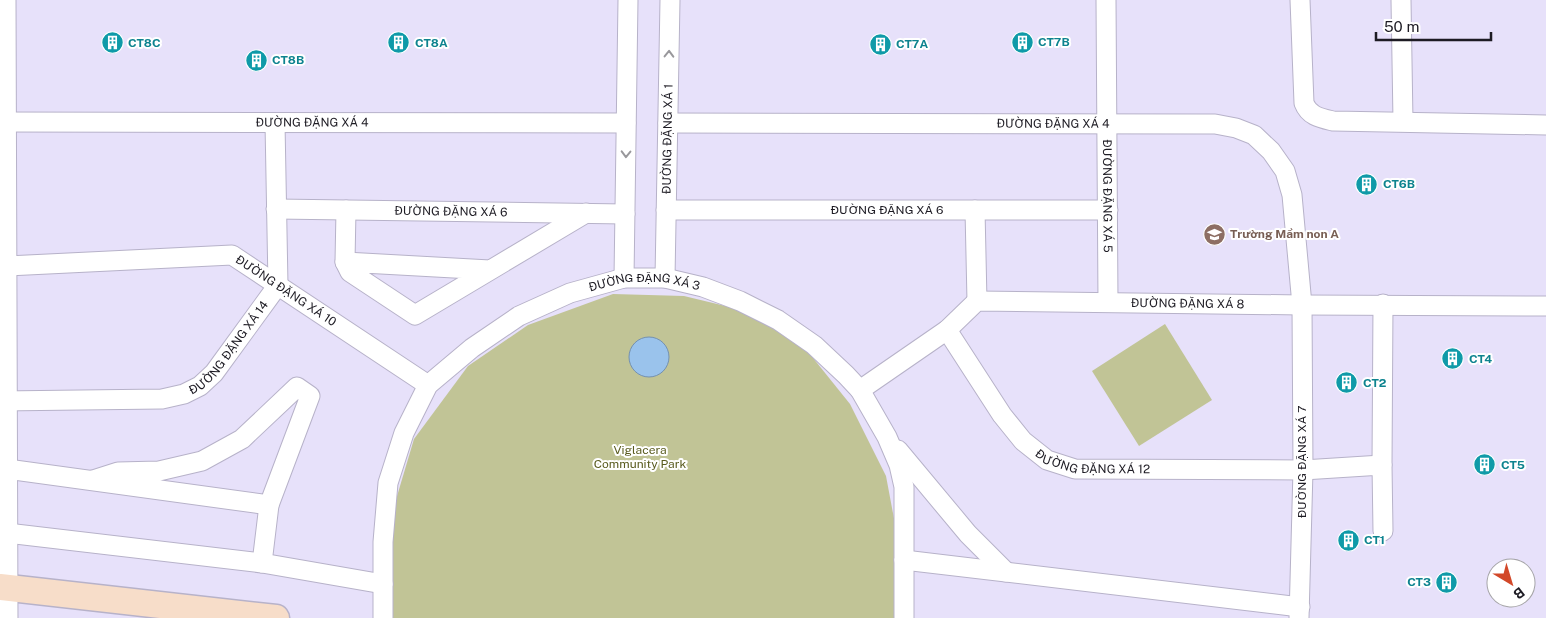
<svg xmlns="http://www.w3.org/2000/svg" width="1546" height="618" font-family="'Public Sans',sans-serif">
	<rect width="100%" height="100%" fill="#e7e1fa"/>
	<g fill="#c1c496">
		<polygon points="613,294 684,296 742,310 805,348 850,404 886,476 899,545 897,618 393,618 392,513 414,439 468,366 528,325"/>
		<polygon points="1165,324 1212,400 1139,446 1092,371"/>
	</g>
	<circle fill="#9ac3ec" stroke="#7491b0" cx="649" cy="357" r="20"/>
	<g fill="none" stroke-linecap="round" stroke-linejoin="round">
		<defs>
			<g id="street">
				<polyline points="6,0 8,618"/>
				<path id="s1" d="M1106 0 1108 302"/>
				<path d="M1300 0 1304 103C1309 116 1320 118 1333 121L1546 125"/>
				<polyline points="1401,0 1403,121"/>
				<path id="s2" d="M0 122 626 123"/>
				<path id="s3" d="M668 123 1215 124 1236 128 1254 135 1271 151 1285 171 1292 195 1302 305 1303 470 1299 618"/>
				<path id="s4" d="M276 209 625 214"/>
				<path id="s5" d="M666 210H1108"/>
				<polyline points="975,210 977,301"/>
				<polyline points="345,262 346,210"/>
				<path id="s6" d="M7 266 232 255 428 385"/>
				<polyline points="490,270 345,262 350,272 415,315 586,213"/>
				<polyline points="624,278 628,0"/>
				<path id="s7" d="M665 278 670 0"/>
				<path id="s8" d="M947 330 1002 415 1023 441 1047 460 1075 469 1303 470 1382 465 1383 531"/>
				<path id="s9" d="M860 390 947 330 977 301 1302 305 1546 306"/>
				<path id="s10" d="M0 401 162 399 184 394 200 386 214 373 278 285 275 123"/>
				<polyline points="898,450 968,534 1006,572"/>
				<polyline points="1382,465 1383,304"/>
				<polyline points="7,469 269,505 310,396 297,387 242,439 202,461 159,471 118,472 93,480"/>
				<polyline points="7,533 262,563 383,584"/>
				<polyline points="904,560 1300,607"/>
				<polyline points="262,563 269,505"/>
				<path id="s11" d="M383 618V542L388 483 404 433 428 385 472 348 519 316 570 293 624 278H665L703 287 740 301 778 320 814 345 846 375 860 390 887 437 899 465 904 487V618"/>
			</g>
			<polyline id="secondary" points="0,587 276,618"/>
		</defs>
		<use href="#street" stroke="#b7b2c9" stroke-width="21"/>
		<use href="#secondary" stroke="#b7b2c9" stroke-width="29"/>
		<use href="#street" stroke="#fff" stroke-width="19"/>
		<use href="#secondary" stroke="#f7ddc9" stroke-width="26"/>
	</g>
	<defs><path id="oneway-chevron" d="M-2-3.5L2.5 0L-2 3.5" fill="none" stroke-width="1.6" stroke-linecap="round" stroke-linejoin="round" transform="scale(1.25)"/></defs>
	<g stroke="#99989c">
		<use href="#oneway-chevron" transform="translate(669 54) rotate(-89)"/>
		<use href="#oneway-chevron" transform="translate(626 154) rotate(91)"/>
	</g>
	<defs>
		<symbol id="building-disc" viewBox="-11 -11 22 22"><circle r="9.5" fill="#0f9aa8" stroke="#fff"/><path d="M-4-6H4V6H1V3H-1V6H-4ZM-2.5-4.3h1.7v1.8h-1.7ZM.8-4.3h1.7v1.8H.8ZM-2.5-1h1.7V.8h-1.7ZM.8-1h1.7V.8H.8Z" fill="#fff"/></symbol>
		<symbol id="school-disc" viewBox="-11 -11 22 22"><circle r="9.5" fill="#8d6e63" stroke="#fff"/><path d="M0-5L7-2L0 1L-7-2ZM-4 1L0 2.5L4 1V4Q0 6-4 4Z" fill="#fff"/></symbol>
	</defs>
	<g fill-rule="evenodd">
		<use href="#building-disc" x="1010" y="30" width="25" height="25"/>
		<use href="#building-disc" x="100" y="30" width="25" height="25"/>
		<use href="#building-disc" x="386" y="30" width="25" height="25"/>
		<use href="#building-disc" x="868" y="32" width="25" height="25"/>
		<use href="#building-disc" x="244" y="48" width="25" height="25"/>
		<use href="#building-disc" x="1354" y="172" width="25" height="25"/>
		<use href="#school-disc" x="1202" y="222" width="25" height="25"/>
		<use href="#building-disc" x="1440" y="346" width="25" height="25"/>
		<use href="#building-disc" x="1334" y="370" width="25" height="25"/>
		<use href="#building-disc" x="1472" y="452" width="25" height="25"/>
		<use href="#building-disc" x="1336" y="528" width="25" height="25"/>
		<use href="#building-disc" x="1434" y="570" width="25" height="25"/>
	</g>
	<g text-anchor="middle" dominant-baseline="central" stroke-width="4" stroke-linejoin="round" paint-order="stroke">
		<g font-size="12" font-weight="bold" fill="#0d838f" stroke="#fff" text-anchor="start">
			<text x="1038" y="42">CT7B</text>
			<text x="128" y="43">CT8C</text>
			<text x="415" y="43">CT8A</text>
			<text x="896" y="44">CT7A</text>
			<text x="272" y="60">CT8B</text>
			<text x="1383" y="184">CT6B</text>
			<text x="1469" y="359">CT4</text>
			<text x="1363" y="383">CT2</text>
			<text x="1501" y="465">CT5</text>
			<text x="1364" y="540">CT1</text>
			<text x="1431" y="582" text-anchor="end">CT3</text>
		</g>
		<g font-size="12" fill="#1d1b23" stroke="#fff">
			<text stroke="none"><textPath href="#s2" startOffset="312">ĐƯỜNG ĐẶNG XÁ 4</textPath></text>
			<text stroke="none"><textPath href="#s3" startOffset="385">ĐƯỜNG ĐẶNG XÁ 4</textPath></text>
			<text stroke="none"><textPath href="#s7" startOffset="139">ĐƯỜNG ĐẶNG XÁ 1</textPath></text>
			<text stroke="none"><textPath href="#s1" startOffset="196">ĐƯỜNG ĐẶNG XÁ 5</textPath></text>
			<text stroke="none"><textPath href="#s5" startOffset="221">ĐƯỜNG ĐẶNG XÁ 6</textPath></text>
			<text stroke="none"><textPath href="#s4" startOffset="175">ĐƯỜNG ĐẶNG XÁ 6</textPath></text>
			<text stroke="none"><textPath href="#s11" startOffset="488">ĐƯỜNG ĐẶNG XÁ 3</textPath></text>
			<text stroke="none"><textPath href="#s6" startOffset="290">ĐƯỜNG ĐẶNG XÁ 10</textPath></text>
			<text stroke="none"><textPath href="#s9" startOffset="358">ĐƯỜNG ĐẶNG XÁ 8</textPath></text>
			<text stroke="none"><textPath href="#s10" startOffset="250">ĐƯỜNG ĐẶNG XÁ 14</textPath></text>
			<text stroke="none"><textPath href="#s8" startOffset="211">ĐƯỜNG ĐẶNG XÁ 12</textPath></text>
			<text transform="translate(1302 462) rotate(-90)">ĐƯỜNG ĐẶNG XÁ 7</text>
		</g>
		<g font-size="12" font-weight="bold" fill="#785e54" stroke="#fff" text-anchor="start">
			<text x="1230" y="234">Trường Mầm non A</text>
		</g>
		<g font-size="12" fill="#595b1e" stroke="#fff">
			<text x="640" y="450">Viglacera<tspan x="640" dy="14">Community Park</tspan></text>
		</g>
	</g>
	<g transform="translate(1511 583) rotate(142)"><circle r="24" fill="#ffffff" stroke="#a5a4a7"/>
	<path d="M0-4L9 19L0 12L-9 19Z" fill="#d24829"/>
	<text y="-8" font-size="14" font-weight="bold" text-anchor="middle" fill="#1d1b23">B</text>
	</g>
	<path d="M1376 32v8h115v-8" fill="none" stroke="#1d1b23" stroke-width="2.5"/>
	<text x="1384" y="32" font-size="15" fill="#1d1b23" stroke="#ffffff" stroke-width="4" paint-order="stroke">50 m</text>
</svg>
